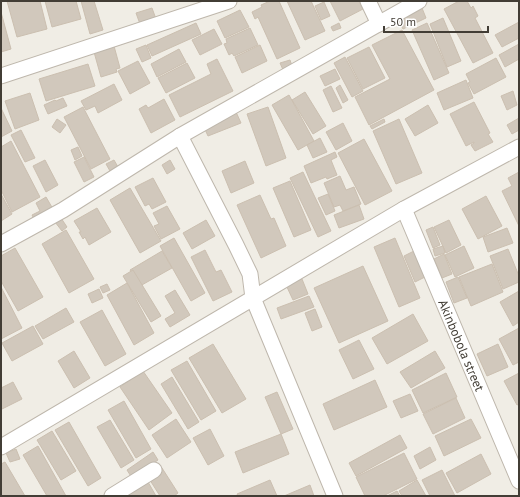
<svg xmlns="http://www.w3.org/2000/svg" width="520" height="497" font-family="'PT Sans',sans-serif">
	<rect width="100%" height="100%" fill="#f0ede5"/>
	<g fill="#d1c8bc" stroke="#cbbfb0">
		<polygon points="7,1 40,1 47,29 17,37"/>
		<polygon points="45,1 76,1 81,19 52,27"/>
		<polygon points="81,1 94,1 103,30 90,34"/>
		<polygon points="270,1 279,1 300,48 277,59 258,17 255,19 252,12 262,7 261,5"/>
		<polygon points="287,1 311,1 325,31 305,40"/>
		<polygon points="330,1 359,1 363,9 340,21"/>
		<polygon points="459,1 467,1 471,8 473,6 478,16 475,18 493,53 473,63 444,9"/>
		<polygon points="324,2 330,16 321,20 315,6"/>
		<polygon points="152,8 156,19 140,24 136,13"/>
		<polygon points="422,8 426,18 403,29 398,19"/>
		<polygon points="240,10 249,27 225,38 217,21"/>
		<polygon points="1,12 11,49 1,52"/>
		<polygon points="443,18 461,61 447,67 430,24"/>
		<polygon points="519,22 519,38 502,47 495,35"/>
		<polygon points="196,23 201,34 152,56 147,45"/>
		<polygon points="339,23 341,28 333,31 331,27"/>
		<polygon points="427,23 449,73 434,80 412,30"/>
		<polygon points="250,28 258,45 234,56 232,53 229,55 224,44 227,43 226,39"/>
		<polygon points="214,29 222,44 200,55 192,40"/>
		<polygon points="402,30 434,90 369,125 355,97 390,79 372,45"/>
		<polygon points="519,44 519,59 505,67 499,55"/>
		<polygon points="146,45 151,58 142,62 136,49"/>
		<polygon points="260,45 267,61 242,73 235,57"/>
		<polygon points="114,46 120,68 116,69 117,72 101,77 94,52"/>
		<polygon points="369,47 385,78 363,89 347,58"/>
		<polygon points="179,49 186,62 157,77 151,64"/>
		<polygon points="345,57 363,91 352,97 334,63"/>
		<polygon points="496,58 506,77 474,94 468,83 470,82 466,74"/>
		<polygon points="217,59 233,91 180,117 169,95 211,74 207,64"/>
		<polygon points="290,60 293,69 284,72 280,63"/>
		<polygon points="138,61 150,83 130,94 118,71"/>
		<polygon points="187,63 195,78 166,93 158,78"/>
		<polygon points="88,64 95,86 46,101 39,79"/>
		<polygon points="335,69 340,79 325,86 320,76"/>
		<polygon points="466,80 473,98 444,110 437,93"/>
		<polygon points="114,84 122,100 98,113 95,106 86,110 81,101"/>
		<polygon points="340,85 348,100 343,103 336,88"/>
		<polygon points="331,86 342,108 333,112 323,90"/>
		<polygon points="513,91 517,105 507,110 501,96"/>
		<polygon points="305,92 326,126 313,134 292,100"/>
		<polygon points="30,93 39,120 15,129 5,101"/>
		<polygon points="289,95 314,141 298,150 272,105"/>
		<polygon points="63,98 67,106 48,114 44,105 55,100 56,101"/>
		<polygon points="164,99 175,120 151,133 139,109 146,105 148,108"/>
		<polygon points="474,102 490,133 488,134 493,142 475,151 471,145 474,143 474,142 466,146 450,114"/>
		<polygon points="428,105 438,123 415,136 405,119"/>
		<polygon points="83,107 110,159 91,169 64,117"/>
		<polygon points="268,107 286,158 266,166 247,114"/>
		<polygon points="1,108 12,131 1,137"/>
		<polygon points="236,112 241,123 208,136 203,125"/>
		<polygon points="519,118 519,130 512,134 507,125"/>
		<polygon points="57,119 66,125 60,133 52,127"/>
		<polygon points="384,119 385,122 372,129 370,126"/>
		<polygon points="399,119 422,173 396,184 373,131"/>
		<polygon points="343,123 352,141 336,150 326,132"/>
		<polygon points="21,130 35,158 25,162 11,135"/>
		<polygon points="320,138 327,152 313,158 307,145"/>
		<polygon points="364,139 392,191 365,205 338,153"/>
		<polygon points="11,141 40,197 12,212 1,190 1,147"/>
		<polygon points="78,147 82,156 75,160 71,150"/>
		<polygon points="335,152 337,157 331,160 337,175 327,179 326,177 311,183 304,166"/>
		<polygon points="84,157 94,177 84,182 74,162"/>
		<polygon points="45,160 58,185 46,192 33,166"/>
		<polygon points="114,160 118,167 110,171 106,164"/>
		<polygon points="170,160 175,169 167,174 162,165"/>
		<polygon points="245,161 254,183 231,193 222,171"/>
		<polygon points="303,172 331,231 318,237 290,178"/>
		<polygon points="519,172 519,226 502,191 512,186 508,178"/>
		<polygon points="340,176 346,190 354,187 361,204 343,211 340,205 334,207 324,183"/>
		<polygon points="153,178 166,202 152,209 149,204 145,206 135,187"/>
		<polygon points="290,181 311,230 294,237 273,188"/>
		<polygon points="130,188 161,241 140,253 110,200"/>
		<polygon points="1,194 12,214 1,221"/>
		<polygon points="328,194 335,211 326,215 318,198"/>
		<polygon points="260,195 271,219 274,218 286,246 261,258 237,205"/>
		<polygon points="486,196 502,226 478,239 462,209"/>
		<polygon points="46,197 53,209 34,219 32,215 40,211 36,203"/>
		<polygon points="359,205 364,219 339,228 334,215"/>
		<polygon points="167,206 180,229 161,239 154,226 159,224 153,213"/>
		<polygon points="97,208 111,232 89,245 85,237 83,239 79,232 81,232 74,221"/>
		<polygon points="61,218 67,227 62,231 55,222"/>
		<polygon points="206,220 215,236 192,249 183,233"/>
		<polygon points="449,220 461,245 446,253 434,227"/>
		<polygon points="433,227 440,245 433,248 426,230"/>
		<polygon points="507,228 513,243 488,252 483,237"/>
		<polygon points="66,230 94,279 69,293 42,244"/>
		<polygon points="174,238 205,293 191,301 160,246"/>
		<polygon points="395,238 420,298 399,307 374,247"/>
		<polygon points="443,246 445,253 435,256 433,249"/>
		<polygon points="464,246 474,268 455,277 445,255"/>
		<polygon points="15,248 43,297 18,311 1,281 1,256"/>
		<polygon points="508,249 519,276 519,282 503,289 490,256"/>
		<polygon points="205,250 216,272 221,270 232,292 213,301 191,257"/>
		<polygon points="162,251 172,268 140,286 130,270"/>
		<polygon points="414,251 425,277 415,282 404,256"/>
		<polygon points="444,254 452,274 442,278 434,259"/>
		<polygon points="492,264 503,292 471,306 459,277"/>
		<polygon points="363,266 388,321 339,343 314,288"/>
		<polygon points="133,270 161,316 151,322 123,276"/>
		<polygon points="458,277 467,298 454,303 446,282"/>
		<polygon points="302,279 308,294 293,300 286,285"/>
		<polygon points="127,283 154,333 134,345 107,295"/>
		<polygon points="107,284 110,290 103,293 100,287"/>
		<polygon points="1,287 22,328 1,339"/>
		<polygon points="99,289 103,298 92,303 88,294"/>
		<polygon points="175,290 190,315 170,327 165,319 175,313 165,296"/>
		<polygon points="519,291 519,322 513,326 500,302"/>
		<polygon points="309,296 314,307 281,319 277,308"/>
		<polygon points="66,308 74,322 43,339 35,326"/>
		<polygon points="315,309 322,327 312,331 305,313"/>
		<polygon points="102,310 126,354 105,366 80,322"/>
		<polygon points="413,314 428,341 387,364 372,338"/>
		<polygon points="33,326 43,344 12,361 2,343"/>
		<polygon points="519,328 519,362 513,365 499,339"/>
		<polygon points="359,340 374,369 353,379 339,350"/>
		<polygon points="213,344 246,399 222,413 189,358"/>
		<polygon points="498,344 508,367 487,376 477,354"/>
		<polygon points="74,351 90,378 74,388 58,361"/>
		<polygon points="435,351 445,368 411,388 400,372"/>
		<polygon points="187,361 216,411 201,420 171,370"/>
		<polygon points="143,371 172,413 149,430 120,387"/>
		<polygon points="446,373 457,397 423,413 412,390"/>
		<polygon points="519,373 519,404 517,405 504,381"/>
		<polygon points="172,377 199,422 188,429 161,384"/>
		<polygon points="375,380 387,407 334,430 323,404"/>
		<polygon points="13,382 22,399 2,409 1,407 1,388"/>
		<polygon points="277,392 293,429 281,434 265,397"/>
		<polygon points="410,394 418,411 401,418 393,401"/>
		<polygon points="456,398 465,418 433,434 423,414"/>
		<polygon points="124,401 151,449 136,458 108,410"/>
		<polygon points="176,419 191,442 167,458 152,435"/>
		<polygon points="471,419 481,438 444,456 435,436"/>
		<polygon points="110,420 134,460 121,468 97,427"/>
		<polygon points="69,422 101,478 88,486 55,430"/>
		<polygon points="210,429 224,456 208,465 193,438"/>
		<polygon points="52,431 76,471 61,480 37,440"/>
		<polygon points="281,434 289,454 243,473 235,452"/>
		<polygon points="400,435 407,448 356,476 349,463"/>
		<polygon points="38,446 66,496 47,496 23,455"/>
		<polygon points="430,447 436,460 420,469 414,456"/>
		<polygon points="16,449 20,459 10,462 6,453"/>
		<polygon points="153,452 158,460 132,478 127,470"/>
		<polygon points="404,453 417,479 383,496 365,496 356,477"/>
		<polygon points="481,454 491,474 457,493 446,473"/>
		<polygon points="5,462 25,496 1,496 1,464"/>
		<polygon points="162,468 178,493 174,496 160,496 148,477"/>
		<polygon points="442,470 455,496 430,496 422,480"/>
		<polygon points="270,480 277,496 238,496 237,494"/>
		<polygon points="417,480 426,496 402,496 399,491"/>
		<polygon points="148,482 156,496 130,496 128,493"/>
		<polygon points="310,485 314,496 284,496"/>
		<polygon points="397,491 400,496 387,496"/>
	</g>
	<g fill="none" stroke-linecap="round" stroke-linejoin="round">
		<defs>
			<g id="minor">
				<polyline points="368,1 379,24"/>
				<polyline points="1,76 229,1"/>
				<polyline points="180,136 236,245 250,274 253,298 335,496"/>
				<path id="s1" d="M404 209 519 481"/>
				<polyline points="1,244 63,210 180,136 419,1"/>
				<polyline points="1,447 404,209 519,147"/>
				<polyline points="112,496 154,470"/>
			</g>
		</defs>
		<use href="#minor" stroke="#beb7ac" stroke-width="17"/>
		<use href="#minor" stroke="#fff" stroke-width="15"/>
	</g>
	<g text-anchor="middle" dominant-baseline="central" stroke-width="4" stroke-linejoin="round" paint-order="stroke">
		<g font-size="13" fill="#423d35" stroke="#fff">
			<text stroke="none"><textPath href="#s1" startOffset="148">Akinbobola street</textPath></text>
		</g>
	</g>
	<rect width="520" height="497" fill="none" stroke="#423d35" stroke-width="4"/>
	<path d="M384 26v6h104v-6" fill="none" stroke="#423d35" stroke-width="2"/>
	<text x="390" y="26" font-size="12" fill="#423d35" stroke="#ffffff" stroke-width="3" paint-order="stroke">50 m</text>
</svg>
